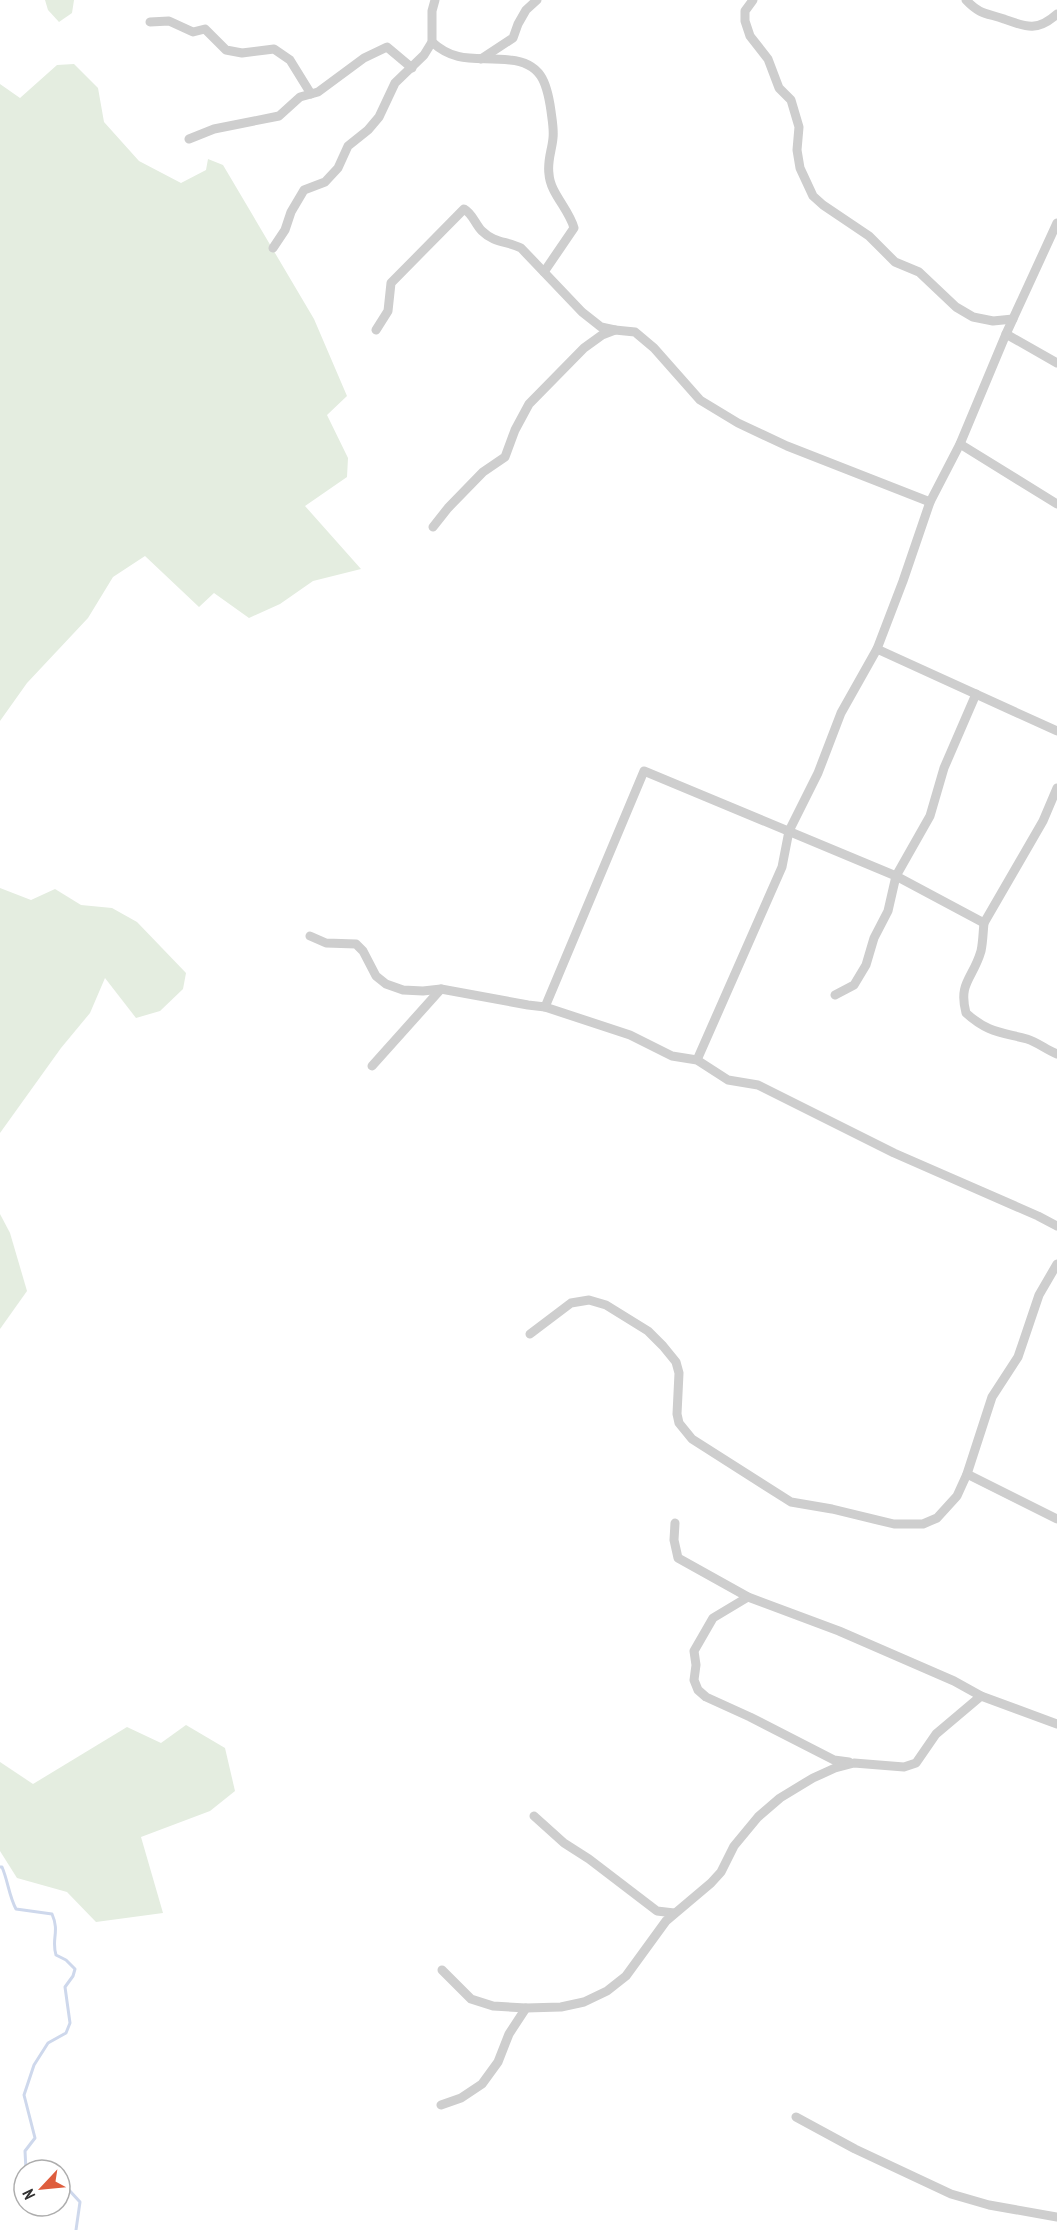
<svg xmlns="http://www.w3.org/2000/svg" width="1057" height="2230" font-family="'PT Sans Narrow',sans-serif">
	<rect width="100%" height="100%" fill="#fff"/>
	<g fill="#e4ede0">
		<polygon points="45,0 74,0 72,13 59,22 48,10"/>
		<polygon points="74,64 98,88 104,122 139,161 181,183 206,170 208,159 223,165 314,319 347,396 327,415 348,458 347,477 305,506 361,569 313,581 280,604 249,618 214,593 199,607 145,556 113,577 88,618 27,683 0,721 0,84 20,98 57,65"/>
		<polygon points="0,888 31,900 55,889 81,905 112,908 137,922 186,973 183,989 160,1011 136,1018 105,978 90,1013 61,1048 0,1133"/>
		<polygon points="0,1214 10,1233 27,1291 0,1329"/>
		<polygon points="186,1725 225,1748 235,1791 210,1811 141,1837 163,1913 96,1922 67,1892 17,1878 0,1851 0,1762 33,1784 127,1727 161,1743"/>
	</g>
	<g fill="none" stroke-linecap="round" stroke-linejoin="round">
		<g stroke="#ced8ec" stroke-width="3">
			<path d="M0 1867H2C8 1881 9 1896 16 1909L52 1914C60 1932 51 1939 56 1955L66 1960 75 1969 73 1976 65 1987 70 2023 66 2033 48 2043 34 2065 24 2095 35 2138 25 2151 26 2170"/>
			<polyline points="60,2188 69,2190 80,2202 76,2230"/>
		</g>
		<g stroke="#cecece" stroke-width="9">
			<polyline points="753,0 745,11 745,21 750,36 768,59 779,88 791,100 799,127 797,150 800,168 813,196 823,205 869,236 895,262 919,272 956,307 973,317 993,321 1013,319"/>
			<path d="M966 0C980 15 987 13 1004 19 1026 27 1037 32 1057 14"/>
			<polyline points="150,22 169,21 193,32 205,29 226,50 242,53 274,49 290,60 311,94"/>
			<path d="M432 42C457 65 479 56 510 60 541 63 547 82 551 111 552 119 554 129 553 138 552 150 547 161 549 174 550 193 569 209 574 228L544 272"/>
			<polyline points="481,59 513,38 518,24 526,10 537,0"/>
			<polyline points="189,139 214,129 279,116 300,97 318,92 364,58 387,47 412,68"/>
			<polyline points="273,248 285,230 291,212 304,190 325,182 338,168 348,146 368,130 379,117 395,83 424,55 432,42 432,11 435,0"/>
			<path d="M376 330 388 311 391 283 464 209C473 214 475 224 482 231 494 243 507 241 521 248L582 312 601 327 615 330"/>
			<polyline points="1006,334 1057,363"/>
			<polyline points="960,444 1057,504"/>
			<polyline points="433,527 448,508 483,472 505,457 515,430 529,404 584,348 602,335 615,330 635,332 654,348 700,400 738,423 787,446 930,502"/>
			<polyline points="877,649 1057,731"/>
			<path d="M984 923C983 932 983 942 981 951 973 979 958 982 966 1013 988 1033 1001 1032 1027 1039 1037 1042 1047 1050 1057 1054"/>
			<polyline points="310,936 326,943 356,944 363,951 376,976 386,984 403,990 423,991 441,989 528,1005 545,1007 630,1035 672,1056 697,1060 728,1080 758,1085 894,1153 1038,1216 1057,1226"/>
			<polyline points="835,995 854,985 866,965 874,938 888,911 896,876 930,816 944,768 976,694"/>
			<polyline points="545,1007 644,771 896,876 984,923 1043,821 1057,788"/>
			<polyline points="697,1060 782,867 789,831 818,773 841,713 877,649 903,581 930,502 960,444 1006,334 1057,223"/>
			<polyline points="372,1066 441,989"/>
			<polyline points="530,1334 571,1303 589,1300 606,1305 648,1331 663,1346 676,1362 679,1373 677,1414 679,1423 692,1439 791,1502 832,1509 894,1524 923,1524 937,1518 957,1496 967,1474 992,1397 1018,1357 1039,1295 1057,1264"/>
			<polyline points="967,1474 1057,1519"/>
			<polyline points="675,1523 674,1540 678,1558 748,1597 839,1631 954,1681 981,1696 1057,1724"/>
			<polyline points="748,1597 713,1618 694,1651 696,1665 694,1680 698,1690 706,1697 750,1717 834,1760 849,1762"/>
			<polyline points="534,1816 564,1843 589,1859 657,1911 674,1913"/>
			<polyline points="442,1970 471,1999 493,2006 526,2008 561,2007 584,2002 607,1991 626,1976 666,1921 711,1883 721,1872 734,1846 758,1817 780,1798 813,1778 835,1768 854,1763 904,1767 916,1763 936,1734 981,1696"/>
			<polyline points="441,2105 461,2098 482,2084 498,2062 509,2034 526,2008"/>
			<polyline points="796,2117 855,2149 951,2194 989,2205 1057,2217"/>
		</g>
	</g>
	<g transform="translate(42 2188) rotate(244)"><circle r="28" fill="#ffffff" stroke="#adadad" stroke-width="1.5"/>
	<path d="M0-4.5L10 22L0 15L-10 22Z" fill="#de5d3d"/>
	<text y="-9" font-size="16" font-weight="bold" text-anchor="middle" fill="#313131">N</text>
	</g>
</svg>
